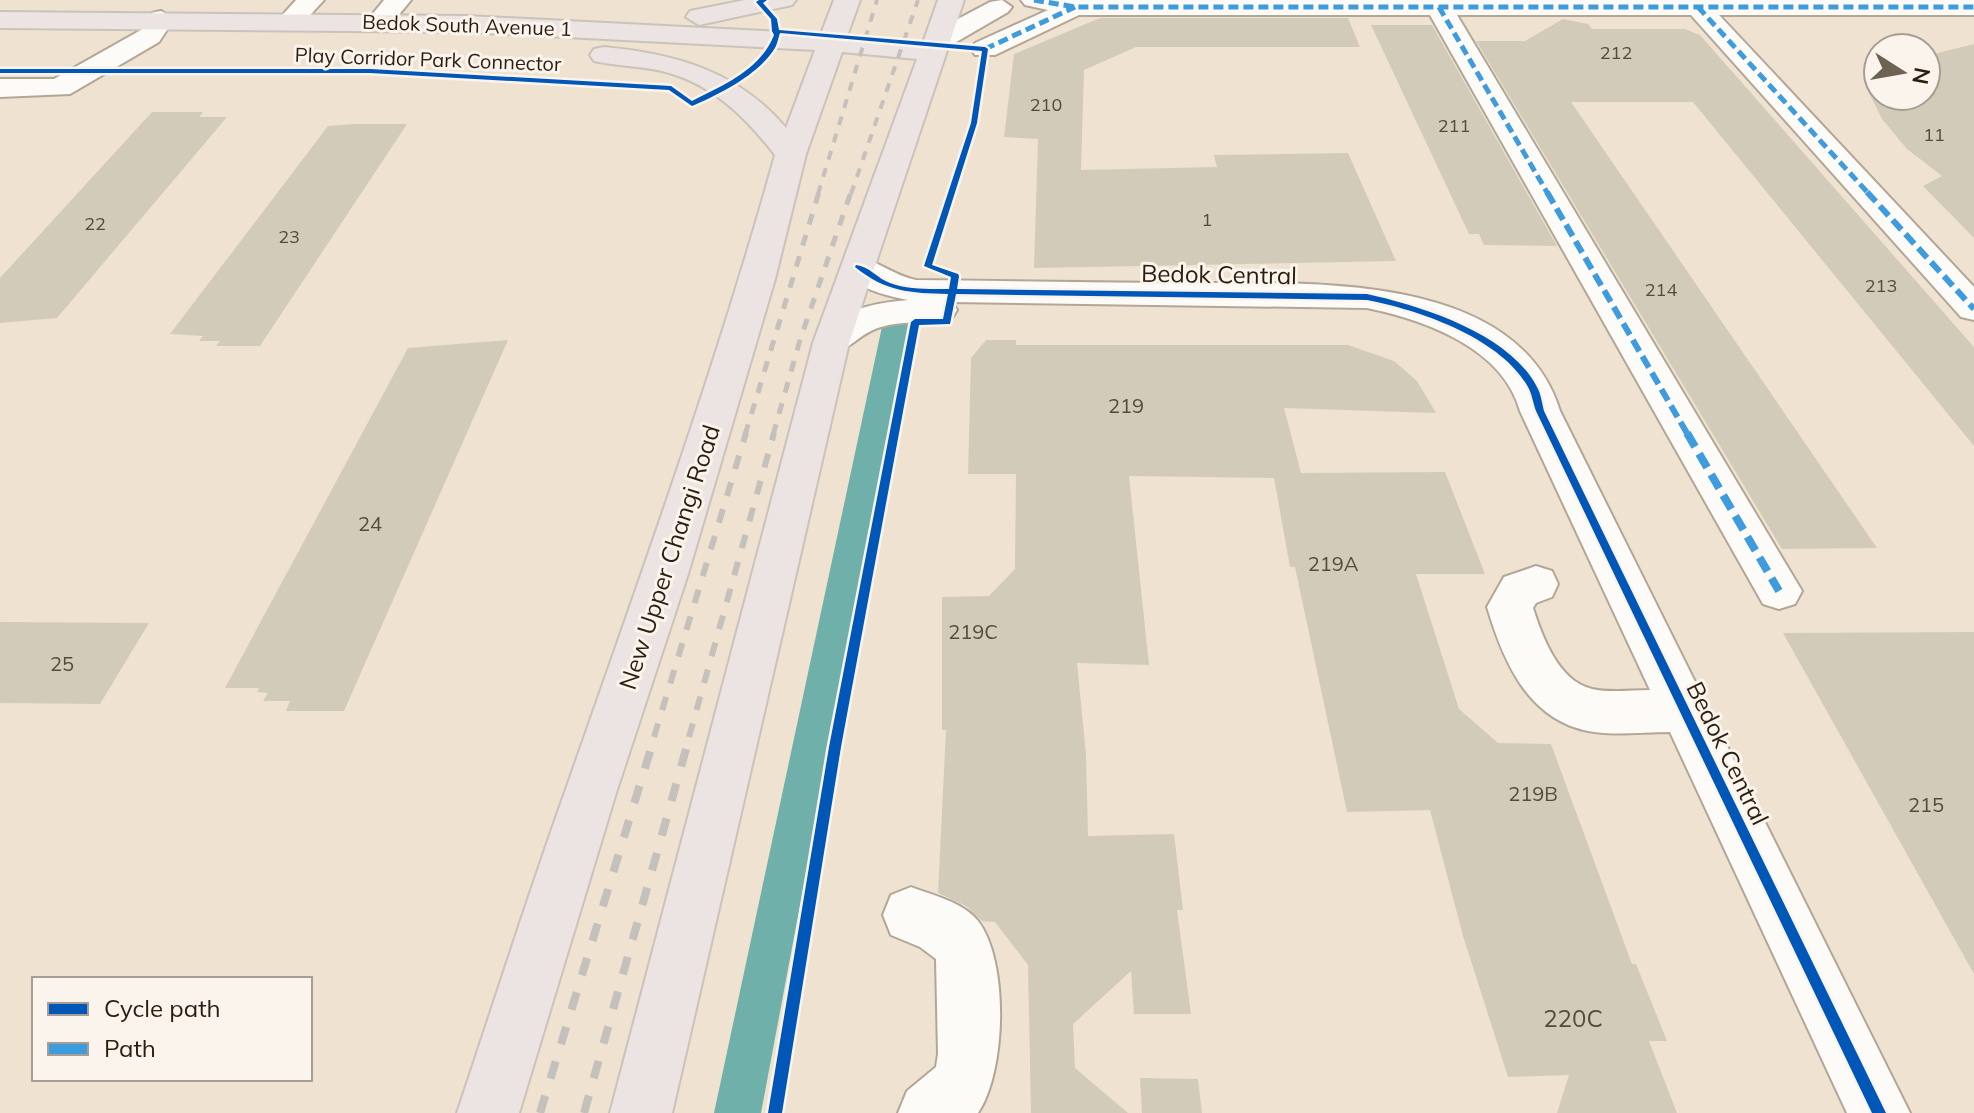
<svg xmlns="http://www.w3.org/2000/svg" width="1974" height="1113" font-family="Mulish,sans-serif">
	<rect width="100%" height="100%" fill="#efe2d0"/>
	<polygon fill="#70b0aa" points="883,322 909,324 761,1113 714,1113"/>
	<g fill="#d3cbb9">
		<polygon points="1100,18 1348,18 1360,47 1136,47 1084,70 1081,170 1217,167 1214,155 1348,153 1396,261 1034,268 1038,139 1004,137 1014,54"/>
		<polygon points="1563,19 1588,24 1592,29 1685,29 1700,35 1974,347 1974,446 1693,102 1571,102 1877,548 1782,549 1476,41 1525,41"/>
		<polygon points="1371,25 1432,25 1557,246 1484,245 1479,234 1469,234"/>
		<polygon points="1974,44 1974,238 1923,186 1942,176 1907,149 1882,119 1866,87 1878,81 1878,96 1926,96 1926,56"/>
		<polygon points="152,112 203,112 199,117 227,117 57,318 0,323 0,278"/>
		<polygon points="356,124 407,124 260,346 216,346 220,341 199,341 203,336 170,334 328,126"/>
		<polygon points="508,340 344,711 286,711 290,701 263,701 268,693 257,692 259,688 225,688 408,348"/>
		<polygon points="986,340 1016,340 1016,345 1348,345 1394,361 1417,381 1436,413 1284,408 1301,473 1445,472 1485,574 1416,574 1459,709 1498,743 1551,744 1632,964 1636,964 1667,1041 1649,1041 1677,1113 1557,1113 1569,1075 1508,1077 1463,936 1430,810 1347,812 1295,567 1290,567 1274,478 1129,476 1149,665 1077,663 1086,755 1088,836 1174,834 1183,910 1177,910 1191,1014 1134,1014 1131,971 1073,1024 1075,1068 1128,1113 1031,1113 1028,965 995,922 982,921 966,906 938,893 946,730 942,730 942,597 989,596 1015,569 1016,474 968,474 971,358"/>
		<polygon points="0,622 149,623 100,704 0,703"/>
		<polygon points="1974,632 1974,974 1783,633"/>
		<polygon points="1140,1078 1198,1079 1202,1113 1142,1113"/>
	</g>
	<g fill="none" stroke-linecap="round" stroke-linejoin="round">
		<defs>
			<g id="minor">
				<polygon points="296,0 324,0 300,26 282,26 278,20"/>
				<polygon points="384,0 411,0 388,28 370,28 366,22"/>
				<polygon points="1002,0 1012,7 1008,12 946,48 926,48 923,42 926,36 990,2"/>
				<polygon points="1021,0 1974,0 1974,15 1719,15 1974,287 1974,320 1961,317 1691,15 1457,15 1802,591 1795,604 1779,609 1763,604 1430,15 1079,15 995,55 975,55 971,49 975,43 1048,10 1025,5"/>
				<polygon points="161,11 174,19 159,42 70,94 0,97 0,79 54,79 141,30 152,13"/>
				<path d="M859 257C880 262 895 276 916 280 999 281 1082 282 1165 283 1286 285 1514 263 1560 411L1910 1113H1847L1670 732C1643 732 1614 736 1588 731 1527 719 1503 660 1487 607L1504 577 1536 566 1552 571 1558 584 1552 597 1536 603 1533 608C1542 636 1558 681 1592 689 1609 693 1632 690 1650 690L1520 411C1503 348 1425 320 1367 308L952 302 957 310 952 318C928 324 904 320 881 327 855 334 846 359 818 352L813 343C833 311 872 303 908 300 883 295 857 289 842 267L847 260Z"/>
				<path d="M911 887C932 895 963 902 978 921 1009 961 1006 1072 978 1113H898L907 1091 936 1067 938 1054 936 959 920 947 891 935 883 915 891 895Z"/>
			</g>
			<g id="major">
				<polygon points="745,0 796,0 792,5 699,25 686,17 690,11"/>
				<path d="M834 0H860L847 36 923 43 938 0H964L849 343 672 1113H610L813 343 917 59 842 52 806 154 775 279 688 574 616 793 519 1113H457C493 1006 527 898 565 792 639 580 715 371 775 155 745 116 711 83 662 71 640 66 617 66 594 61L590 55 594 49 604 47C676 54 738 71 786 128L815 50 467 32 0 28V12L467 16 821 34Z"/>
			</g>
		</defs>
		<use href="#minor" stroke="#b2a797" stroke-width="4"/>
		<use href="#major" stroke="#cac3ba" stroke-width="4"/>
		<use href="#minor" fill="#fdfbf8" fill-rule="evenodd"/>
		<use href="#major" fill="#ebe4e2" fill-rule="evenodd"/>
		<g stroke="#c4c0bc" stroke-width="4" stroke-dasharray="9 9" stroke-linecap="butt">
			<polyline points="818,194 877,0"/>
			<polyline points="851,194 918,0"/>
		</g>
		<g stroke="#c4c0bc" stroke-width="5" stroke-dasharray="11 11" stroke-linecap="butt">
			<polyline points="745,435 819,192"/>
			<polyline points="773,435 800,340 851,192"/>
		</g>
		<g stroke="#c4c0bc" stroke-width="6" stroke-dasharray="14 14" stroke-linecap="butt">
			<polyline points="654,737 746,433"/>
			<polyline points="689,737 774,433"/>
		</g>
		<g stroke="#c4c0bc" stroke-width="8" stroke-dasharray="18 18" stroke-linecap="butt">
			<polyline points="540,1113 655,735"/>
			<polyline points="584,1113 690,735"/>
		</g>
		<g stroke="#3d9bde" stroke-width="5" stroke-dasharray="10 5" stroke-linecap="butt">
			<polyline points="1034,0 1075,7 1974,7"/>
			<polyline points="1439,7 1548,194"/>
			<polyline points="1698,7 1869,194"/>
			<polyline points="985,49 1075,7"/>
		</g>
		<g stroke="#3d9bde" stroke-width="6" stroke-dasharray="13 6" stroke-linecap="butt">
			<polyline points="1547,192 1688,435"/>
			<polyline points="1867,192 1974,309"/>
		</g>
		<polyline stroke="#3d9bde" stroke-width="8" stroke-dasharray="16 8" stroke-linecap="butt" points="1687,433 1779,591"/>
		<defs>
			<path id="cycleway" d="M759 0H767L763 3 777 19 779 30 985 47 988 49 977 123 932 265 958 274 959 276 957 289 1367 294C1422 306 1510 334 1537 387 1541 394 1542 403 1544 411L1886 1113H1872L1536 411C1533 403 1532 394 1528 387 1501 338 1419 310 1367 300L956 294 950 324 919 325 841 747 782 1113H768L829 747 911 322 915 319H943L948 294C910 293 886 292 855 267L856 265C869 266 878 279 890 283 908 290 930 289 949 289L951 277 924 266 971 123 982 51 780 33C778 39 777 46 773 51 757 75 718 95 692 106L669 90 370 73H0V69H370L671 86 692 101C724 85 761 69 774 35L772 31 771 19 756 2Z"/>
		</defs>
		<use href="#cycleway" stroke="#faf4ec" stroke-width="5"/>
		<use href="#cycleway" fill="#0057b8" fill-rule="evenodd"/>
	</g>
	<g text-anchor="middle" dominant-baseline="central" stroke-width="6" stroke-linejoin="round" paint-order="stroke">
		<g font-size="18" fill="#554b3b">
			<text x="1616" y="52">212</text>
			<text x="1046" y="104">210</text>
			<text x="1454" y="125">211</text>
			<text x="1934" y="134">11</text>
			<text x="1207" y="219">1</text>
			<text x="95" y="223">22</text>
			<text x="289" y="236">23</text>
			<text x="1881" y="285">213</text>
			<text x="1661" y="289">214</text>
		</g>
		<g font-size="20" fill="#291e0f" stroke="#faf4ec">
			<text transform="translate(467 25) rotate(2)">Bedok South Avenue 1</text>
			<text transform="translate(428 59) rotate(2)">Play Corridor Park Connector</text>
		</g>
		<g font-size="20" fill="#554b3b">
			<text x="1126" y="405">219</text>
			<text x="370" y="523">24</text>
			<text x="1333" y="563">219A</text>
			<text x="973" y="631">219C</text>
			<text x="62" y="663">25</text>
			<text x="1533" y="793">219B</text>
			<text x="1926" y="804">215</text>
		</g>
		<g font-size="24" fill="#291e0f" stroke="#faf4ec">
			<text transform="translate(1219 274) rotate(1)">Bedok Central</text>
			<text transform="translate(669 557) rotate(-72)">New Upper Changi Road</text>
			<text transform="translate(1728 753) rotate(64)">Bedok Central</text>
		</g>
		<g font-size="24" fill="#554b3b">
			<text x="1573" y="1018">220C</text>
		</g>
	</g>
	<rect x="32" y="977" width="280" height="104" fill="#faf4ec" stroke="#a69e94" stroke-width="2"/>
	<rect x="48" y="1003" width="40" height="12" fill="#0057b8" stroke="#a69e94" stroke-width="2"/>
	<text x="104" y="1017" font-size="24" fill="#291e0f">Cycle path</text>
	<rect x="48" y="1043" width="40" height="12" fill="#3d9bde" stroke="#a69e94" stroke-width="2"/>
	<text x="104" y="1057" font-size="24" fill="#291e0f">Path</text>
	<g transform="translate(1902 72) rotate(101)"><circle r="38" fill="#faf4ec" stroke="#a69e94" stroke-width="2"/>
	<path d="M0-6L14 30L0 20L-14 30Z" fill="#6e6353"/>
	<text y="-12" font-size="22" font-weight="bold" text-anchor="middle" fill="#291e0f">N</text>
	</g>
</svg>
